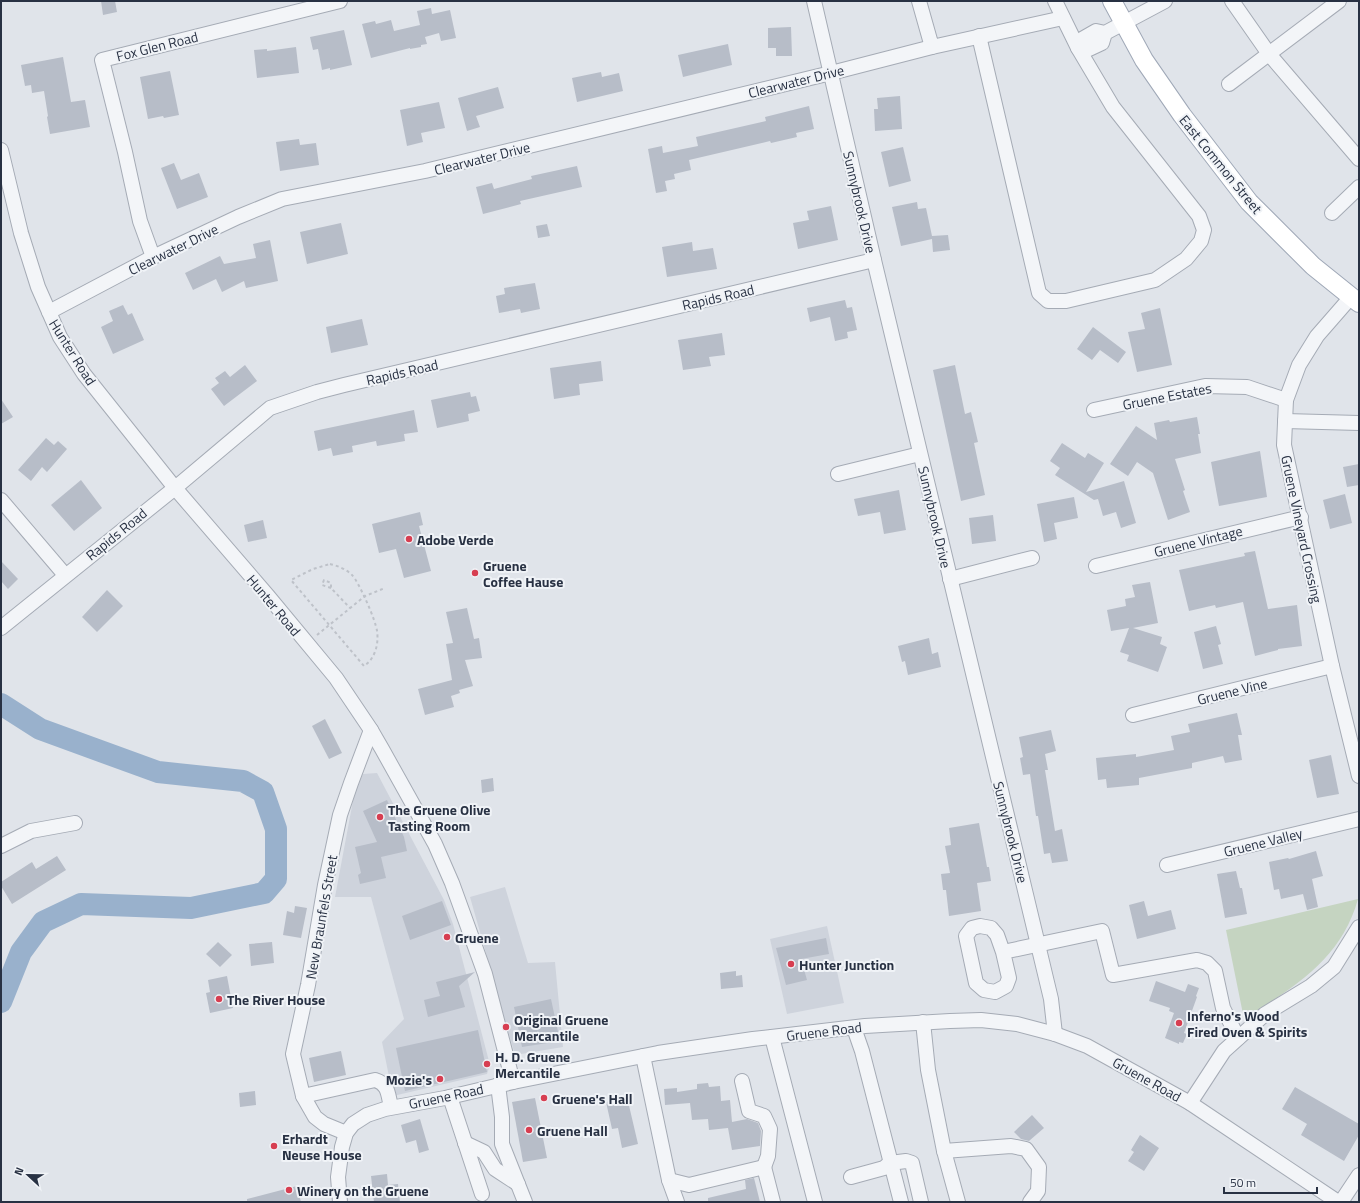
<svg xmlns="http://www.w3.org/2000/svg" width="1360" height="1203" font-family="'Titillium Web',sans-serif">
	<rect width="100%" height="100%" fill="#e0e4ea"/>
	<g fill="#ced3dc">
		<polygon points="377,773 444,900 453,924 490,1065 487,1074 393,1096 382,1042 404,1019 371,897 335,897 355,790 363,774"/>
		<polygon points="505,887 528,963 555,962 563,1047 515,1055 470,897"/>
		<polygon points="827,926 844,1003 787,1014 770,939"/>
	</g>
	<path fill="#c5d4c1" d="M1358 899C1341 960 1294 987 1244 1019L1226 930Z"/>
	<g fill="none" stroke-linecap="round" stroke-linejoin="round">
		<polyline stroke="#99b1cc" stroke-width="22" points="1,704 40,729 158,772 243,781 263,792 276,829 276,879 264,893 191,908 81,904 43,922 21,952 1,1002"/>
	</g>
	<g fill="#b7bdc8">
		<polygon points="101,1 115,1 117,12 103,15"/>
		<polygon points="431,8 432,14 450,10 456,38 441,41 439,33 425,37 427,44 421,45 421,47 410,49 410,48 371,58 362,24 375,21 376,24 391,20 394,31 420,25 417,11"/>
		<polygon points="791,27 792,56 776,56 776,48 768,48 768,28"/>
		<polygon points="344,30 352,65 330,70 330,68 322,70 318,49 313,50 310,37"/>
		<polygon points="728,44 732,65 683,77 678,55"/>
		<polygon points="296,47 299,73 257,78 254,50 267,49 267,51"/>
		<polygon points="63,57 71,102 85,100 90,127 50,134 47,117 48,116 44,91 32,93 31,85 25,86 21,65"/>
		<polygon points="170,71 179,115 164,118 163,116 148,119 140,77"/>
		<polygon points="601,72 602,77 619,73 623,91 577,102 572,78"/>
		<polygon points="498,87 504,108 476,116 480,127 467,131 458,98"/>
		<polygon points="900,96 902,129 875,131 874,109 878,109 877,98"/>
		<polygon points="439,102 445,128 421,133 423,142 407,146 400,110"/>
		<polygon points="809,106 814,129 796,133 797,137 771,143 770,141 689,160 691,170 674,174 675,179 665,181 667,191 656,193 648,149 662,146 663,153 698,146 696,137 766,121 765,117"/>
		<polygon points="299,139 300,145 316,143 319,165 280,171 276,142"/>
		<polygon points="903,147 911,181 889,187 881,152"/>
		<polygon points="174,163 181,180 199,173 208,197 177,209 161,168"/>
		<polygon points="577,166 582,187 520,201 521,204 483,214 476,187 492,183 494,189 532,179 531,176"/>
		<polygon points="917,202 918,209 926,208 932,236 948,235 950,250 933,252 932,239 901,246 892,207"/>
		<polygon points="831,206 838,240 798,249 793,223 809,220 807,211"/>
		<polygon points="341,223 348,254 307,264 300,232"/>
		<polygon points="547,224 550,236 538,238 536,226"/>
		<polygon points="270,240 278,281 246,288 244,281 222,292 216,279 193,290 185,273 220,256 224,264 256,258 253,244"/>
		<polygon points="692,242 693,251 713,248 717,269 667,277 662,247"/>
		<polygon points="535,283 540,309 521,313 520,309 499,313 496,296 505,294 504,288"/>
		<polygon points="845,300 847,308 852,307 857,330 847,332 848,338 835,341 830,317 810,322 807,308"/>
		<polygon points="123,305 128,315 132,313 144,340 113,354 101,327 113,321 109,311"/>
		<polygon points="1160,308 1172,365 1137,372 1128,332 1145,329 1141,313"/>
		<polygon points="362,319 368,345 331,353 326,327"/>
		<polygon points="1093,327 1126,352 1118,363 1100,350 1092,360 1077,349"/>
		<polygon points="722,333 725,355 709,357 711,366 683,370 678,340"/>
		<polygon points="601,361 603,381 579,384 580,395 554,399 550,368"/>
		<polygon points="245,365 257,381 224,406 211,389 219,383 215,378 225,371 230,377"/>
		<polygon points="955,365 965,414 971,412 978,442 974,443 985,495 961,501 933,370"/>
		<polygon points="470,392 471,397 476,396 480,411 468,414 469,421 437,428 431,400"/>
		<polygon points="1,399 13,417 1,424"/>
		<polygon points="414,410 418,432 404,434 405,441 377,446 376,441 352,446 353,452 333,456 331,448 318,451 314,431"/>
		<polygon points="1197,417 1200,434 1198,434 1201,453 1175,459 1185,490 1183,491 1190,512 1168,520 1153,473 1137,462 1128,476 1110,464 1136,426 1157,440 1154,423 1169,420 1170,422"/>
		<polygon points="46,438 54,445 58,441 67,449 47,472 42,467 31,481 18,470"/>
		<polygon points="1062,443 1085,458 1088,453 1104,463 1086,492 1124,481 1136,523 1121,528 1116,512 1103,516 1098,499 1094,500 1055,475 1060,468 1050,461"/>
		<polygon points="1260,451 1267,497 1219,506 1211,462"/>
		<polygon points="1359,464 1359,485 1347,487 1343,467"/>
		<polygon points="81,480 102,508 74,531 51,505"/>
		<polygon points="899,490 906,530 884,534 880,512 858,516 854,499"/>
		<polygon points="1345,494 1352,523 1330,529 1323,500"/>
		<polygon points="1074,497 1078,518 1054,523 1057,539 1044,542 1037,504"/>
		<polygon points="420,512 423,525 419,526 431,571 404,578 396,549 379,553 372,524"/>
		<polygon points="993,515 996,541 972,544 969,518"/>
		<polygon points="263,520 267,538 248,542 244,525"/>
		<polygon points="1255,551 1268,609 1297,605 1302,646 1278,649 1278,650 1255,656 1243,602 1216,608 1215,605 1189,611 1179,570 1245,556 1244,553"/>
		<polygon points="1,561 18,579 8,589 1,581"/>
		<polygon points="1150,582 1158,623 1133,628 1162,637 1160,644 1167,647 1158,672 1127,661 1129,655 1120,652 1129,628 1111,631 1107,610 1126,606 1125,599 1135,597 1132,585"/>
		<polygon points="107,590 123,606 97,632 82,617"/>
		<polygon points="467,608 474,639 479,638 482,658 465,660 473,686 459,690 460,693 451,696 454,707 425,715 418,689 452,680 446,644 453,643 446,612"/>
		<polygon points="1216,626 1221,644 1218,645 1223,664 1203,669 1194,632"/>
		<polygon points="929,638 932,654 938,652 941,667 908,675 905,661 902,662 898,646"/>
		<polygon points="1237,713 1242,735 1238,735 1242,760 1225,763 1223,756 1192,763 1192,768 1139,778 1139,785 1107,788 1106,779 1098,780 1096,758 1136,754 1136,757 1174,750 1171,736 1190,732 1188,724"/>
		<polygon points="325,719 342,753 329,759 312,726"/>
		<polygon points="1051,730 1056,751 1045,754 1048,770 1045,770 1055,831 1062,829 1068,861 1052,863 1050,853 1044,854 1038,816 1036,816 1030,774 1023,775 1020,758 1023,757 1019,737"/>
		<polygon points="1331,755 1339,794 1317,798 1309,760"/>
		<polygon points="493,778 494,791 482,793 481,780"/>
		<polygon points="387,800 404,837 407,851 381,857 386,878 360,884 358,875 361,873 355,847 377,842 363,811"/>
		<polygon points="979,823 987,867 989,867 991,881 977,883 981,911 949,916 946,890 943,890 941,874 950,873 945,846 951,845 949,828"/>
		<polygon points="1316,851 1323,876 1312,879 1318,907 1307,910 1303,894 1281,899 1279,889 1274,890 1269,862 1288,858 1289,859"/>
		<polygon points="57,856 66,870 12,904 1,886 1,882 32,862 36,869"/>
		<polygon points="1236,871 1240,888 1242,888 1247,914 1225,918 1217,874"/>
		<polygon points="442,901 451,925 410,940 402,916"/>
		<polygon points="1144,901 1148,916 1171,910 1176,929 1137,939 1129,905"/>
		<polygon points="295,906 307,908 301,938 283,935 287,911 294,913"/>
		<polygon points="826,938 829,954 801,959 807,980 786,985 776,948"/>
		<polygon points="218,942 232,955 220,967 206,954"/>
		<polygon points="272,942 274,963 251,966 249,944"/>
		<polygon points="736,971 736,976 742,975 743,987 721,989 720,973"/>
		<polygon points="475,972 459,986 465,1007 428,1017 424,1000 440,996 436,982"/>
		<polygon points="227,976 233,1008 210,1013 206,993 210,992 208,980"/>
		<polygon points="1156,981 1185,992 1188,984 1199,988 1196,996 1197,997 1184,1033 1187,1034 1183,1043 1179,1042 1179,1044 1165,1038 1174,1013 1169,1011 1170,1008 1149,1001"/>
		<polygon points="551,999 560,1041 522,1047 514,1007"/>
		<polygon points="478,1030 487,1072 405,1091 396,1048"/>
		<polygon points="341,1051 346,1075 314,1082 309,1058"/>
		<polygon points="708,1083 709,1087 720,1086 721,1101 730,1100 732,1122 747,1119 758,1123 761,1131 760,1146 732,1150 728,1128 709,1130 708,1119 692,1120 690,1103 665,1105 664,1089 677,1088 677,1092 697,1089 697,1084"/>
		<polygon points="1295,1087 1359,1124 1359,1135 1344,1161 1301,1135 1307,1124 1282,1109"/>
		<polygon points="255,1091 256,1105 240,1107 239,1093"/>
		<polygon points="627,1097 638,1144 622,1148 618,1128 612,1129 606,1102"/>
		<polygon points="535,1098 547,1158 523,1162 512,1102"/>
		<polygon points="1032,1115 1044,1128 1029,1141 1021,1139 1014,1132"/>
		<polygon points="420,1119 429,1150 419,1153 416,1140 406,1143 401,1125"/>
		<polygon points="1140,1135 1159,1148 1144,1171 1128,1161 1134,1152 1131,1150"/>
		<polygon points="387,1174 388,1185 398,1184 400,1202 374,1202 371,1176"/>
		<polygon points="754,1178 760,1202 708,1202 708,1198 746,1189 745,1180"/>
		<polygon points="297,1186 301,1202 247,1202 247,1199"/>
	</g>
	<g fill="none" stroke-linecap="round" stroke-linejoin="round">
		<defs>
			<g id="minor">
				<polyline points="814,1 874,260 1051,999 1055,1034"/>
				<polyline points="919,1 932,47 1063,18"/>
				<polyline points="1055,1 1078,48 1081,47"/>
				<polyline points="1232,1 1269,54 1359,159"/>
				<polyline points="1105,33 1102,43 1087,50 1081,47 1082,39 1096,31 1105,33 1165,1"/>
				<polyline points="979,36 1039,293 1048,301 1066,301 1155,280 1186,259 1201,241 1204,230 1199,216 1113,107 1078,48"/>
				<polyline points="1229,84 1339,1"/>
				<polyline points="1,150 21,233 38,287 60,337 84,374 175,488 268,596 336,678 371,730 382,749 435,844 452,883 485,974 513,1082"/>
				<polyline points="1332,213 1359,187"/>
				<polyline points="153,257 140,221 125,152 102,60 340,1"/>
				<polyline points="1351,297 1317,336 1299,365 1286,400 1284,445 1332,666 1359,776"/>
				<polyline points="49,312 153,257 238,217 282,199 425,171 831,73 932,47"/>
				<polyline points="1094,410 1205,386 1247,387 1286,400"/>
				<polyline points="1285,421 1359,423"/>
				<polyline points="838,474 920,454"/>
				<polyline points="1,500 65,575"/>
				<polyline points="1096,566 1301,517"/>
				<polyline points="950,579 1032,558"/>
				<polyline points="1,628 175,488 270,408 317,392 344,385 874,260"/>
				<polyline points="1133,715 1332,666"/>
				<polyline points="1,846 31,831 75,823"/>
				<polyline points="1167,865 1359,819"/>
				<polyline points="1003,952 997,935 991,928 980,926 972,928 966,936 976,983 984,990 995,992 1006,986 1009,978 1003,952 1102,931 1113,975 1197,960 1207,963 1215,971 1223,1008 1238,1038"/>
				<polyline points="923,1022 928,1070 944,1151 958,1202"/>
				<polyline points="854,1028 862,1051 901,1202"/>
				<polyline points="772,1037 815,1202"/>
				<polyline points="643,1056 669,1180 677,1202"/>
				<polyline points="742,1081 749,1111 764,1116 770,1129 768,1156 764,1167"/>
				<polyline points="498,1085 502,1117 502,1144 525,1202"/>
				<path d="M303 1096 375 1080C389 1084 388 1095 391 1107"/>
				<polyline points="450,1097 482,1194"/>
				<polyline points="1190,1103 1224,1051 1265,1014 1311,986 1334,967 1359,927"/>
				<polyline points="346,1133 324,1124 315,1117 303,1096 293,1054 308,985 325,885 340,815 351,783 371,730"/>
				<polyline points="465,1143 484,1152 495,1169 518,1184"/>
				<polyline points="944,1151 1011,1146 1026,1149 1039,1167 1038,1191 1030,1202"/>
				<polyline points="851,1177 884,1168 890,1163 906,1161 912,1163 921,1202"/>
				<polyline points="669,1180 689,1185 764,1167 773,1202"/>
				<polyline points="340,1202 338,1177 342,1147 346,1133 353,1124 367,1115 385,1109 445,1098 513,1082 658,1053 753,1039 865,1026 950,1021 981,1020 1017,1024 1055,1034 1087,1046 1190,1103 1338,1202"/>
				<polyline points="1341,1202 1359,1175"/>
			</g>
			<polyline id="major" points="1112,1 1144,60 1182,115 1249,202 1313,266 1359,303"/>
		</defs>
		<use href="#minor" stroke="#a5abb5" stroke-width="16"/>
		<use href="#major" stroke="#9fa8b7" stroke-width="20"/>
		<g stroke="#bec2c9" stroke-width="2" stroke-dasharray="3 3" stroke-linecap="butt">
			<path d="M330 564C338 566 346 569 352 575 359 582 376 621 377 631 379 644 375 659 364 666L291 580 313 569Z"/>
			<polyline points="331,588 322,585 324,580 331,583 331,588 350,608"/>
			<polyline points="317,635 365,596 385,588"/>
		</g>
		<use href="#minor" stroke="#f3f5f8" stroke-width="14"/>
		<use href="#major" stroke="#fff" stroke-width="18"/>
	</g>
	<g fill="#d73e51" stroke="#f0f3f7" stroke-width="1.5">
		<circle cx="409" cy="539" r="4"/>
		<circle cx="475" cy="573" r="4"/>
		<circle cx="380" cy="817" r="4"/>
		<circle cx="447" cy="937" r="4"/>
		<circle cx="791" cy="964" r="4"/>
		<circle cx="219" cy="999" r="4"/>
		<circle cx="1179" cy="1023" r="4"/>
		<circle cx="506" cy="1027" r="4"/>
		<circle cx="487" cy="1064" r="4"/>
		<circle cx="440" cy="1079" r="4"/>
		<circle cx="544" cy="1098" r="4"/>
		<circle cx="529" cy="1130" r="4"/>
		<circle cx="274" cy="1146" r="4"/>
		<circle cx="289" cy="1190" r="4"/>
	</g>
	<g text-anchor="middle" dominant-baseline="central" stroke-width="4" stroke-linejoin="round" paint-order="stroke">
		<g font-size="14" fill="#283143" stroke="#f0f3f7">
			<text transform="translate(157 46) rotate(-14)">Fox Glen Road</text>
			<text transform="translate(796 81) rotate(-14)">Clearwater Drive</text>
			<text transform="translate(482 158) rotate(-14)">Clearwater Drive</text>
			<text transform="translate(1221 164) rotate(51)">East Common Street</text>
			<text transform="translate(860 202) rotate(77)">Sunnybrook Drive</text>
			<text transform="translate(173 249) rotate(-26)">Clearwater Drive</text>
			<text transform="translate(718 297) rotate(-13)">Rapids Road</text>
			<text transform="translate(73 352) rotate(58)">Hunter Road</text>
			<text transform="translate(402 372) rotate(-13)">Rapids Road</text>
			<text transform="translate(1167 396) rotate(-11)">Gruene Estates</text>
			<text transform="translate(935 517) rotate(77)">Sunnybrook Drive</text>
			<text transform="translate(1302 529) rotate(78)">Gruene Vineyard Crossing</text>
			<text transform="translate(116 534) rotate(-39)">Rapids Road</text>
			<text transform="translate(1198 541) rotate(-14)">Gruene Vintage</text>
			<text transform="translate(274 605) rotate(50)">Hunter Road</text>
			<text transform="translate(1232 691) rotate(-14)">Gruene Vine</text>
			<text transform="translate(1011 832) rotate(76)">Sunnybrook Drive</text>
			<text transform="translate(1263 842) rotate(-14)">Gruene Valley</text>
			<text transform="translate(321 917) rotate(-80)">New Braunfels Street</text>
			<text transform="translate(824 1031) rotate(-7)">Gruene Road</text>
			<text transform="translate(1147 1079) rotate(29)">Gruene Road</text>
			<text transform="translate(446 1096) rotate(-12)">Gruene Road</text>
		</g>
		<g font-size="14" font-weight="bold" fill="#283143" stroke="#f0f3f7" text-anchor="start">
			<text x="417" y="539">Adobe Verde</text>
			<text x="483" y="565">Gruene<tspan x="483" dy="16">Coffee Hause</tspan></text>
			<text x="388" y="809">The Gruene Olive<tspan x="388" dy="16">Tasting Room</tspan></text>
			<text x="455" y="937">Gruene</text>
			<text x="799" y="964">Hunter Junction</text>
			<text x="227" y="999">The River House</text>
			<text x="1187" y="1015">Inferno's Wood<tspan x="1187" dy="16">Fired Oven &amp; Spirits</tspan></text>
			<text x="514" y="1019">Original Gruene<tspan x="514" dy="16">Mercantile</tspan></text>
			<text x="495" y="1056">H. D. Gruene<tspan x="495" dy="16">Mercantile</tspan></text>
			<text x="432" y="1079" text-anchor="end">Mozie's</text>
			<text x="552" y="1098">Gruene's Hall</text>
			<text x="537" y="1130">Gruene Hall</text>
			<text x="282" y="1138">Erhardt<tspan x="282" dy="16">Neuse House</tspan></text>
			<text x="297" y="1190">Winery on the Gruene</text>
		</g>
	</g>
	<rect width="1360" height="1203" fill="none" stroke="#283143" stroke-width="4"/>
	<g transform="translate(28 1175) rotate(292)" stroke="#f0f3f7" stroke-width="3" paint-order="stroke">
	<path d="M0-3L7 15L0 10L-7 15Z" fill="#283143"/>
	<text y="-6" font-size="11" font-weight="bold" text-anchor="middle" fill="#283143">N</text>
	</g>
	<path d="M1224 1187v6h93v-6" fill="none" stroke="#283143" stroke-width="2"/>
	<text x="1230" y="1187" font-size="12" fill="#283143" stroke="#f0f3f7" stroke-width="3" paint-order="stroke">50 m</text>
</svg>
